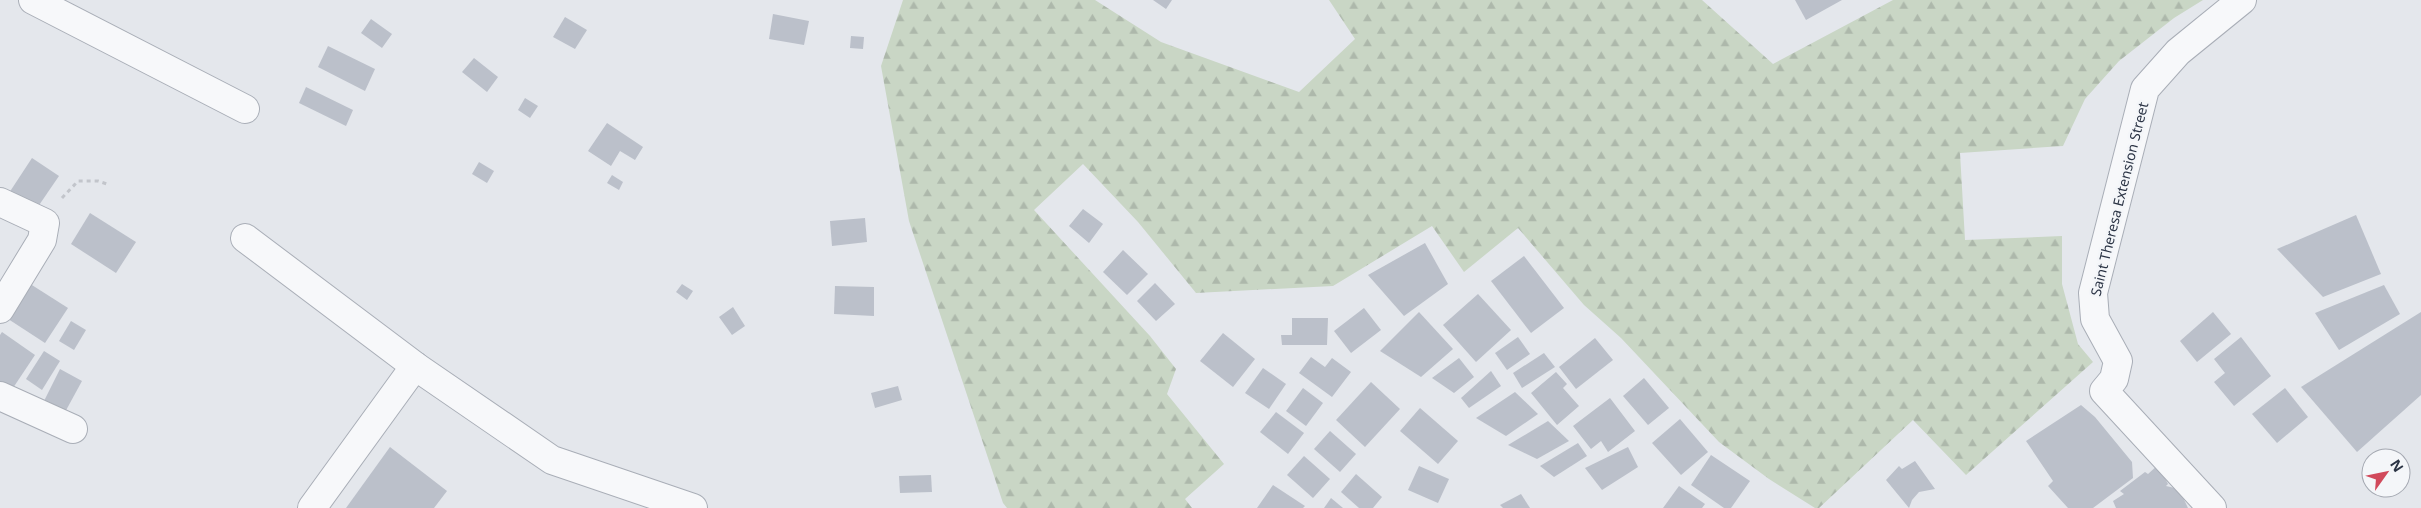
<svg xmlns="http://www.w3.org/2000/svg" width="2421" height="508" font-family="'Noto Sans',sans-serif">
	<defs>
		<pattern id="forest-firs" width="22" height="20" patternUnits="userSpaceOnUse" patternTransform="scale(1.25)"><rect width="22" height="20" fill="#c9d6c5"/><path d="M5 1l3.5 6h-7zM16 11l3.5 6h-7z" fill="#adb8ab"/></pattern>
	</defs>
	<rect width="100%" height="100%" fill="#e4e7ec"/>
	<polygon fill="url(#forest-firs)" points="903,0 1095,0 1161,42 1299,92 1355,39 1329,0 1702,0 1773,64 1893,0 2203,0 2174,18 2119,61 2085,99 2063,146 1960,153 1965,240 2062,236 2062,284 2078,344 2093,362 1966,475 1913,420 1819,508 1815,508 1769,479 1719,442 1621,338 1584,305 1518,228 1464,272 1432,226 1333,286 1196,293 1138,222 1083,164 1034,210 1150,336 1176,369 1167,394 1224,464 1185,499 1192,508 1007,508 1003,503 909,221 881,66"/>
	<g fill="#bbc0ca">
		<polygon points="1153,0 1172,0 1166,9"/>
		<polygon points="1795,0 1842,0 1806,20"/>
		<polygon points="773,14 809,21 804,45 769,39"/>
		<polygon points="565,17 587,30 575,49 553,37"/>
		<polygon points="371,19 392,34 382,48 361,33"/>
		<polygon points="851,36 864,37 863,49 850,48"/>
		<polygon points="328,46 375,69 365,91 318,67"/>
		<polygon points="474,58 498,77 487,92 462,72"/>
		<polygon points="306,87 353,110 346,126 299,103"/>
		<polygon points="525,98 538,106 530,118 518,110"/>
		<polygon points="607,123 643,147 635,160 620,151 611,166 588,151"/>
		<polygon points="32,158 59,176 35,211 9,193"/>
		<polygon points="479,162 494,171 487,183 472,174"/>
		<polygon points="612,175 623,182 619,190 607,183"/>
		<polygon points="1083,209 1103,224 1089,243 1069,226"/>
		<polygon points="90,213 136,242 116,273 71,244"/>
		<polygon points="2356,215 2381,274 2323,297 2277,249"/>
		<polygon points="865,218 867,242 832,246 830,221"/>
		<polygon points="1425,243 1448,284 1404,316 1368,275"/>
		<polygon points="1123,250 1148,274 1127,295 1103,272"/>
		<polygon points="1524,256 1564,308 1531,333 1491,281"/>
		<polygon points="24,280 68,308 45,343 2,315"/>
		<polygon points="1155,283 1175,304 1156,321 1137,301"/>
		<polygon points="682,284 693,291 687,300 676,292"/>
		<polygon points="2384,285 2400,314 2339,350 2315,313"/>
		<polygon points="835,286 874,287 874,316 834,314"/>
		<polygon points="1478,294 1511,330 1476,362 1443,325"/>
		<polygon points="733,307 745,326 732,335 719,317"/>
		<polygon points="1364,308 1381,330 1351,353 1334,331"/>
		<polygon points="1419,312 1453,349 1421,377 1380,351"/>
		<polygon points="2213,312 2231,334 2197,362 2180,341"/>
		<polygon points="2421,312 2421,395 2357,452 2301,387"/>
		<polygon points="1292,318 1328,318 1327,345 1282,345 1281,335 1292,335"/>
		<polygon points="71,321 86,330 74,350 59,341"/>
		<polygon points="2,332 35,355 11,391 0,383 0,335"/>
		<polygon points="1223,333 1255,359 1233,387 1200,361"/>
		<polygon points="1518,337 1530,354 1507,370 1495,353"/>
		<polygon points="2241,337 2271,376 2234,406 2214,382 2225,373 2214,359"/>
		<polygon points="1595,338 1613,360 1576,389 1559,367"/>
		<polygon points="44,351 60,361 42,390 26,379"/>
		<polygon points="1544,353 1555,367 1522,388 1513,373"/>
		<polygon points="1311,357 1325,367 1332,358 1351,372 1332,397 1299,373"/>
		<polygon points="1459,358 1474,377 1454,393 1432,378"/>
		<polygon points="1263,368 1286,384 1269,409 1245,393"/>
		<polygon points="60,369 82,381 64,414 43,403"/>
		<polygon points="1491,371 1501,386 1469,408 1461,398"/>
		<polygon points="1556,372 1567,384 1563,388 1579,406 1557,425 1531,393"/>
		<polygon points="1644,378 1669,408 1648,425 1623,396"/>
		<polygon points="1371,382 1400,409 1365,447 1336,420"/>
		<polygon points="898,386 902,400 875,408 871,393"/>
		<polygon points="1303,388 1323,403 1306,426 1286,411"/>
		<polygon points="2285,388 2308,417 2277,443 2252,414"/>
		<polygon points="1515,392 1538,414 1506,436 1476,418"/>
		<polygon points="1610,398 1635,431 1608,452 1601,441 1591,449 1573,426"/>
		<polygon points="2081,405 2095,417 2132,462 2133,478 2093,508 2068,508 2048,486 2053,481 2026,441"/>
		<polygon points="1420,408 1458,441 1438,464 1400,431"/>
		<polygon points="1276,412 1304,433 1288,454 1260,432"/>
		<polygon points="1680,419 1708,452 1681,475 1652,443"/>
		<polygon points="1548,421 1569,441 1537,459 1508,445"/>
		<polygon points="1330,431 1356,454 1340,472 1314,449"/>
		<polygon points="1578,443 1587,456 1554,477 1540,466"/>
		<polygon points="390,447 447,491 434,508 346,508"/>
		<polygon points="1628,447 1638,467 1602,490 1585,468"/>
		<polygon points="1711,455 1750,481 1731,508 1724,508 1691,485"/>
		<polygon points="1304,456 1330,479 1313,498 1287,475"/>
		<polygon points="1915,461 1935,489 1919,492 1912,500 1909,508 1886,480 1899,466 1902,469"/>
		<polygon points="2158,465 2168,484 2166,486 2179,489 2188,508 2116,508 2113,501 2124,494 2120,491 2145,472 2148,474"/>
		<polygon points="1419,466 1449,479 1438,503 1408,490"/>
		<polygon points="1356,474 1382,497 1373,508 1359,508 1341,492"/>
		<polygon points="931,475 932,492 900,493 899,476"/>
		<polygon points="1273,485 1305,506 1303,508 1257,508"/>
		<polygon points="1679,486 1705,504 1702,508 1663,508"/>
		<polygon points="1521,494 1530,508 1503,508 1500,505"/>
		<polygon points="1331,498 1343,508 1324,508"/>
	</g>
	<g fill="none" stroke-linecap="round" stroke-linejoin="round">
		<defs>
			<g id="minor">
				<polyline points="33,0 245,109"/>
				<polyline points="0,202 45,223 42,240 0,309"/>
				<polyline points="245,238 415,366 552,460 693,508"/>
				<polyline points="0,396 73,429"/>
				<polyline points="312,508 415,366"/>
				<polyline points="2212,508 2104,391 2114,379 2118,361 2095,319 2093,293 2145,89 2178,52 2242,0"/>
			</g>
		</defs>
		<use href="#minor" stroke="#a9aeb7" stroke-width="30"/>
		<polyline stroke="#c2c5cb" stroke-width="3" stroke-dasharray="4 4" stroke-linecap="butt" points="62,198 78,181 98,181 110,185"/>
		<use href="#minor" stroke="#f7f8fa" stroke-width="28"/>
	</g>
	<g text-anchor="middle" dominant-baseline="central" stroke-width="5" stroke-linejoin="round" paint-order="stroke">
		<g font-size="14" fill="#2b3445" stroke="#f4f6f9">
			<text transform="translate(2119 199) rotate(-76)">Saint Theresa Extension Street</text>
		</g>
	</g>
	<g transform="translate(2386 473) rotate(57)"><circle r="24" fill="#f4f6f9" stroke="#a4a8b1"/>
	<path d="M0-4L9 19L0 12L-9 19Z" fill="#d1495b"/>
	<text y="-8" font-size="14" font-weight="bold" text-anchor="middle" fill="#2b3445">N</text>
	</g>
</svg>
